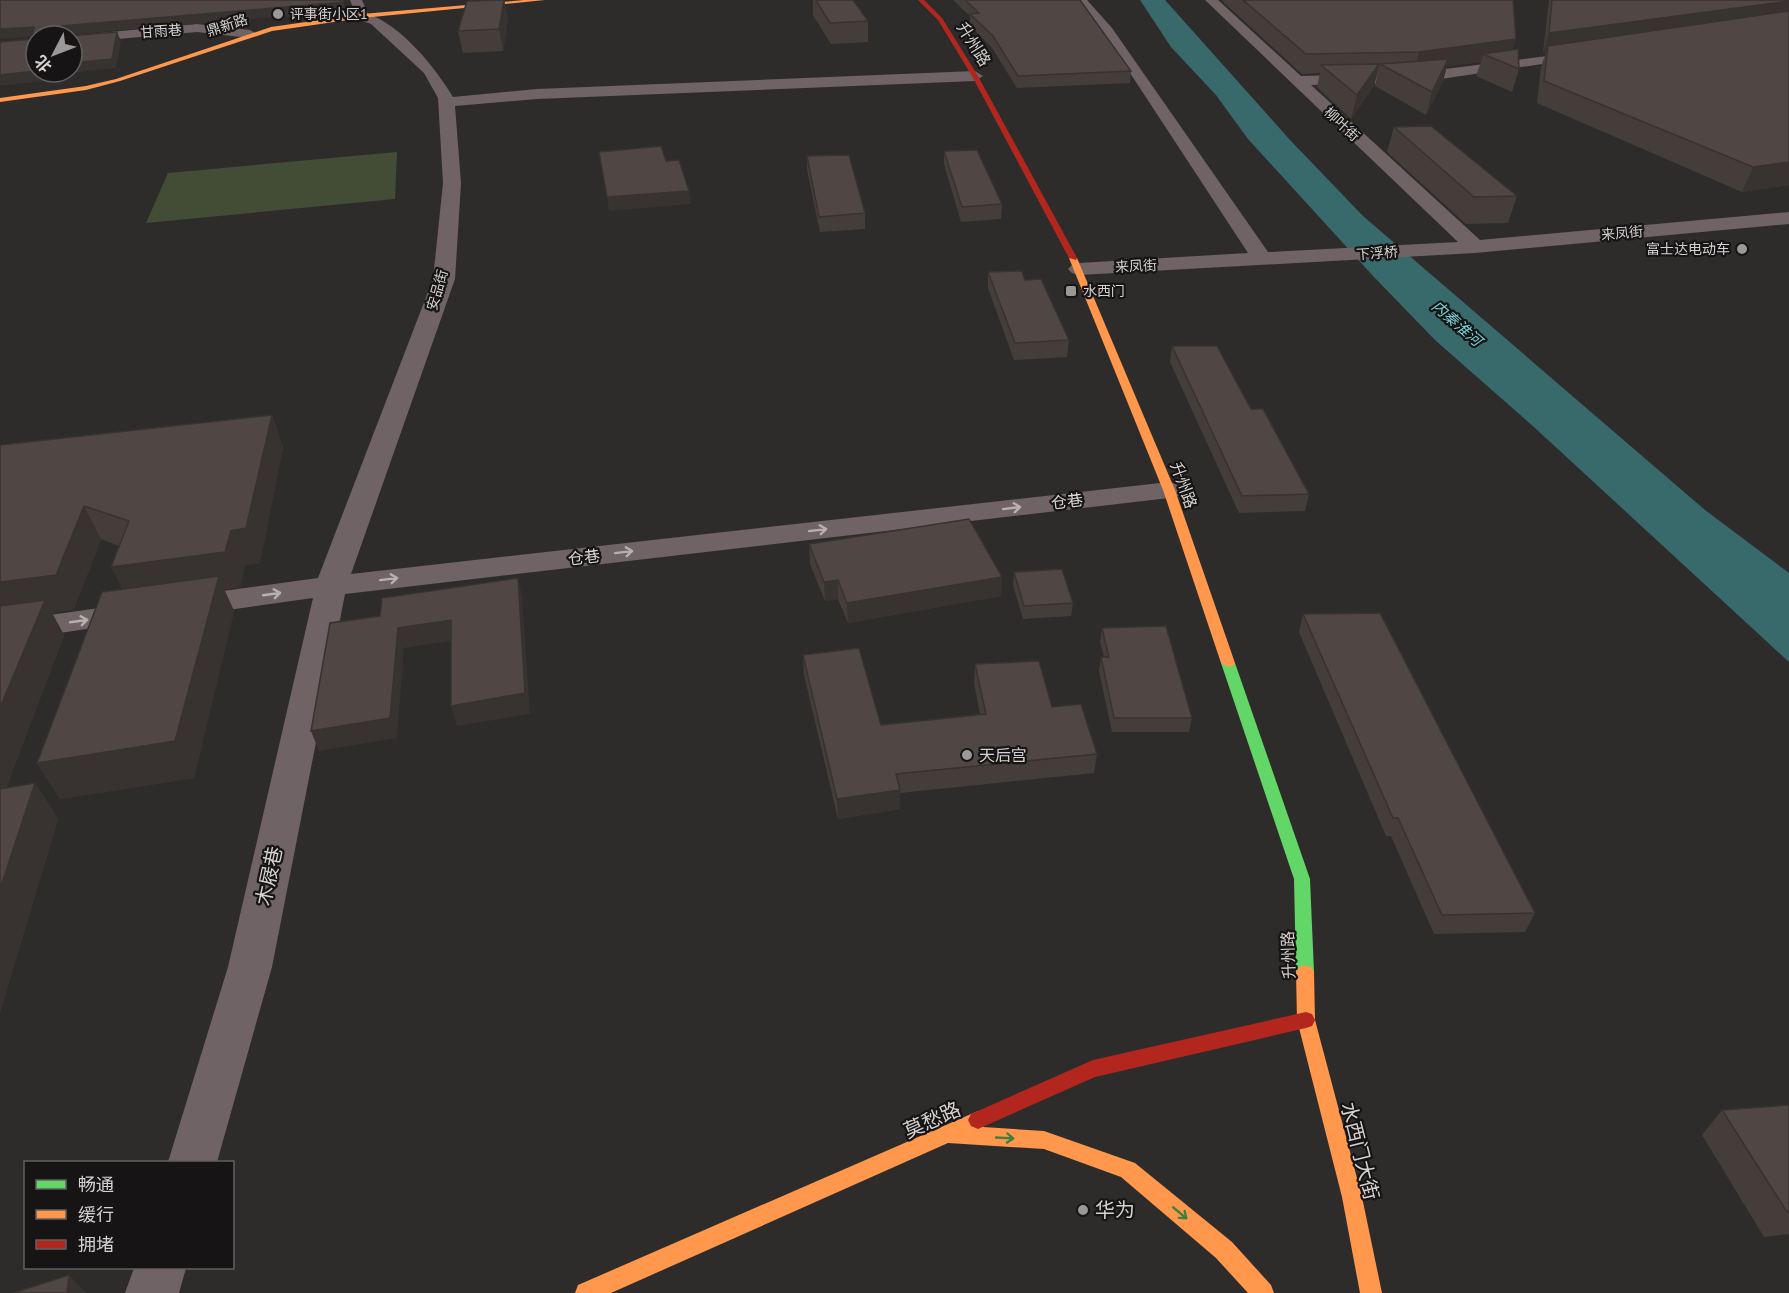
<svg xmlns="http://www.w3.org/2000/svg" width="1789" height="1293" font-family="'PT Sans','Noto Sans SC',sans-serif">
	<rect width="100%" height="100%" fill="#2e2c2b"/>
	<polygon fill="#434d35" points="397,152 395,199 146,223 168,173"/>
	<polygon fill="#386a6c" points="1140,0 1165,0 1290,140 1363,216 1705,510 1789,573 1789,662 1535,428 1435,340 1374,277 1248,139 1216,95 1171,47"/>
	<g fill="none" stroke-linecap="round" stroke-linejoin="round">
		<g fill="#6f6366" fill-rule="evenodd">
			<path d="M350 0H362L368 14C401 25 435 67 453 97L537 89 975 71 983 76 975 81 537 99 455 106 461 183 455 279 351 574 1169 482 1179 484 1183 490 1179 496 1169 498 345 594 272 967 217 1162H168L228 967 313 598 186 616 175 613 170 606 175 599 186 596 318 578 433 279 443 183 438 98 424 73 371 24 357 19Z"/>
			<polygon points="1074,0 1087,0 1112,28 1268,252 1458,242 1205,0 1218,0 1301,76 1414,73 1594,50 1596,53 1594,56 1589,57 1414,83 1311,85 1480,240 1789,212 1789,224 1475,253 1079,275 1072,273 1068,269 1072,265 1079,263 1248,253 1132,76 1102,34"/>
			<polygon points="197,24 250,30 257,34 250,38 197,32 72,43 72,36 67,36"/>
			<polygon points="135,603 146,606 151,613 146,620 0,642 0,622"/>
			<polygon points="134,1268 186,1268 179,1293 125,1293"/>
		</g>
		<polygon fill="#63d668" fill-rule="evenodd" points="1228,659 1235,663 1310,879 1314,972 1311,977 1305,979 1299,977 1296,972 1294,879 1221,663"/>
		<g fill="#ff974d" fill-rule="evenodd">
			<polygon points="524,0 545,0 362,18 272,31 120,81 86,90 0,102 0,98 86,86 116,79 271,27 362,14"/>
			<polygon points="1070,256 1077,258 1175,490 1235,663 1233,666 1228,667 1221,663 1163,490 1069,258"/>
			<polygon points="1305,965 1311,967 1314,972 1315,1020 1362,1197 1382,1293 1360,1293 1342,1197 1297,1020 1296,972 1299,967"/>
			<polygon points="978,1111 985,1114 988,1120 983,1127 1044,1131 1135,1163 1232,1242 1271,1285 1274,1293 1248,1293 1216,1258 1121,1177 1044,1149 948,1143 611,1293 575,1293 578,1285"/>
		</g>
		<g fill="#b3261e" fill-rule="evenodd">
			<polygon points="918,0 924,0 942,18 978,76 1077,258 1076,260 1069,258 972,76 938,20"/>
			<polygon points="1306,1012 1312,1014 1315,1020 1312,1026 1306,1028 1095,1077 978,1129 971,1126 968,1120 971,1114 1093,1060"/>
		</g>
	</g>
	<g fill="#453d3a">
		<polygon points="504,0 508,20 503,51 463,53 458,31"/>
		<polygon points="813,0 853,0 868,21 868,42 831,44 813,15"/>
		<polygon points="953,0 1080,0 1131,71 1130,83 1017,88 992,48 970,25 970,16"/>
		<polygon points="1221,0 1513,0 1516,39 1512,50 1519,69 1512,92 1476,76 1481,62 1447,66 1443,81 1426,115 1375,86 1378,72 1374,86 1351,119 1317,87 1320,73 1302,74"/>
		<polygon points="1549,0 1789,0 1789,185 1742,192 1537,103 1541,67 1546,52 1543,53"/>
		<polygon points="1394,127 1517,196 1508,223 1466,224 1387,152"/>
		<polygon points="944,151 1002,204 1001,219 961,222 944,164"/>
		<polygon points="807,156 865,213 865,229 820,232 807,170"/>
		<polygon points="988,272 1025,280 1069,340 1067,357 1014,360 988,288"/>
		<polygon points="1172,346 1251,409 1309,494 1305,511 1239,513 1170,362"/>
		<polygon points="272,415 283,447 260,563 245,565 240,587 224,589 234,611 194,778 60,799 37,763 122,590 119,546 101,539 74,609 52,613 64,635 6,788 35,783 58,819 0,1012 0,445"/>
		<polygon points="809,544 1002,577 1001,596 848,623 838,599 825,601 810,564"/>
		<polygon points="1014,572 1073,603 1071,616 1023,619 1013,585"/>
		<polygon points="1303,614 1535,913 1525,932 1434,934 1391,836 1386,836 1299,632"/>
		<polygon points="1102,628 1192,718 1189,732 1112,732 1099,671 1101,657 1104,657 1100,642"/>
		<polygon points="803,655 881,725 980,714 974,683 975,664 1052,707 1097,754 1094,773 900,793 900,809 838,819 804,675"/>
		<polygon points="1789,1105 1789,1234 1764,1237 1702,1135 1722,1110"/>
	</g>
	<g fill="#383230">
		<polygon points="343,0 346,11 65,35 62,26"/>
		<polygon points="504,0 508,20 503,51 499,29"/>
		<polygon points="1789,1 1789,18 1548,46 1546,52 1543,53 1549,33"/>
		<polygon points="34,27 36,36 0,39 0,29"/>
		<polygon points="117,32 121,41 116,68 51,75 50,80 0,86 0,75 36,71 36,72 72,72 72,63"/>
		<polygon points="1516,39 1510,57 1483,54 1481,62 1447,66 1443,81 1426,115 1432,92 1414,71 1419,52"/>
		<polygon points="1379,64 1374,86 1351,119 1357,95"/>
		<polygon points="1789,162 1789,185 1742,192 1753,167"/>
		<polygon points="689,191 691,204 609,211 607,197"/>
		<polygon points="272,415 283,447 260,563 245,565 240,587 224,589 234,611 194,778 60,799 37,763 129,602 111,567 231,531"/>
		<polygon points="84,506 101,539 74,609 52,613 64,635 0,803 0,582"/>
		<polygon points="1002,577 1001,596 848,623 847,603"/>
		<polygon points="518,578 522,597 530,714 457,726 451,706"/>
		<polygon points="838,580 838,599 825,601 824,582"/>
		<polygon points="451,620 457,640 404,648 397,738 319,751 311,731 398,628"/>
		<polygon points="35,783 58,819 0,1012 0,889"/>
		<polygon points="900,790 900,809 838,819 837,799"/>
		<polygon points="69,1275 86,1293 67,1293"/>
	</g>
	<g fill="#504744" stroke="#383230" stroke-width="1.5">
		<polygon points="0,0 343,0 344,2 62,26 69,36 36,36 36,71 0,75 0,42 32,39 34,27 0,29"/>
		<polygon points="504,0 499,29 458,31 467,1"/>
		<polygon points="816,0 853,0 868,21 830,23"/>
		<polygon points="965,0 1080,0 1131,71 1018,76 993,36 970,14 979,13"/>
		<polygon points="1243,0 1513,0 1516,39 1419,52 1306,54"/>
		<polygon points="1552,0 1789,0 1789,1 1549,33"/>
		<polygon points="1789,11 1789,162 1753,167 1544,81 1548,46"/>
		<polygon points="117,32 112,59 72,63 72,36 69,36"/>
		<polygon points="1518,49 1519,69 1483,54"/>
		<polygon points="1448,59 1432,92 1380,64"/>
		<polygon points="1379,64 1357,95 1321,65"/>
		<polygon points="1431,126 1517,196 1474,197 1394,127"/>
		<polygon points="661,146 666,161 679,160 689,191 607,197 599,152"/>
		<polygon points="977,150 1002,204 962,207 944,151"/>
		<polygon points="849,155 865,213 819,217 807,156"/>
		<polygon points="1022,271 1025,280 1041,279 1069,340 1015,343 988,272"/>
		<polygon points="1172,346 1217,346 1251,409 1263,409 1309,494 1242,496"/>
		<polygon points="272,415 246,528 231,531 225,552 111,567 129,521 84,506 56,575 0,582 0,445"/>
		<polygon points="969,519 1002,577 847,603 838,580 824,582 809,544"/>
		<polygon points="1062,569 1073,603 1024,606 1014,572"/>
		<polygon points="219,576 175,741 37,763 102,592"/>
		<polygon points="518,578 525,693 451,706 451,620 398,628 390,718 311,731 330,623 380,616 382,598"/>
		<polygon points="45,600 0,708 0,606"/>
		<polygon points="1380,613 1535,913 1442,915 1398,818 1393,818 1303,614"/>
		<polygon points="1166,626 1192,718 1114,718 1101,657 1109,657 1102,628"/>
		<polygon points="859,648 881,725 986,714 975,664 1039,661 1052,707 1081,704 1097,754 896,774 900,790 837,799 803,655"/>
		<polygon points="35,783 0,889 0,789"/>
		<polygon points="1789,1105 1789,1212 1787,1212 1722,1110"/>
		<polygon points="69,1275 67,1293 13,1293"/>
	</g>
	<defs><path id="oneway-shaft" d="M-6 0H5M1.5-3L5.5 0L1.5 3" fill="none" stroke-width="1.6" stroke-linecap="round" stroke-linejoin="round" transform="scale(1.5)"/></defs>
	<g stroke="#b6b1b1">
		<use href="#oneway-shaft" transform="translate(1012 508) rotate(-7)"/>
		<use href="#oneway-shaft" transform="translate(818 530) rotate(-7)"/>
		<use href="#oneway-shaft" transform="translate(624 552) rotate(-7)"/>
		<use href="#oneway-shaft" transform="translate(389 579) rotate(-7)"/>
		<use href="#oneway-shaft" transform="translate(272 594) rotate(-8)"/>
		<use href="#oneway-shaft" transform="translate(79 621) rotate(-8)"/>
	</g>
	<g stroke="#407f42">
		<use href="#oneway-shaft" transform="translate(1005 1138) rotate(3)"/>
		<use href="#oneway-shaft" transform="translate(1180 1213) rotate(40)"/>
	</g>
	<g fill="#9b9897" stroke="#161414" stroke-width="2">
		<circle cx="278" cy="14" r="6"/>
		<circle cx="1742" cy="249" r="6"/>
		<rect x="1065" y="285" width="12" height="12" rx="3"/>
		<circle cx="967" cy="755" r="6"/>
		<circle cx="1083" cy="1210" r="6"/>
	</g>
	<g text-anchor="middle" dominant-baseline="central" stroke-width="4.5" stroke-linejoin="round" paint-order="stroke">
		<g font-size="14" fill="#d5d2d1" stroke="#161414" text-anchor="start">
			<text x="290" y="14">评事街小区1</text>
			<text x="1730" y="249" text-anchor="end">富士达电动车</text>
			<text x="1083" y="291">水西门</text>
		</g>
		<g font-size="14" fill="#d5d2d1" stroke="#161414">
			<text transform="translate(227 25) rotate(-18)">鼎新路</text>
			<text transform="translate(161 31) rotate(-4)">甘雨巷</text>
			<text transform="translate(1342 124) rotate(43)">柳叶街</text>
			<text transform="translate(1622 233) rotate(-5)">来凤街</text>
			<text transform="translate(1377 253) rotate(-4)">下浮桥</text>
			<text transform="translate(1136 266) rotate(-3)">来凤街</text>
			<text transform="translate(437 290) rotate(-74)">安品街</text>
		</g>
		<g font-size="15" font-style="italic" fill="#76d2d5" stroke="#161414">
			<text transform="translate(1457 323) rotate(41)">内秦淮河</text>
		</g>
		<g font-size="16" fill="#d5d2d1" stroke="#161414">
			<text transform="translate(974 44) rotate(58)">升州路</text>
			<text transform="translate(1184 485) rotate(70)">升州路</text>
			<text transform="translate(1067 501) rotate(-7)">仓巷</text>
			<text transform="translate(584 557) rotate(-7)">仓巷</text>
			<text transform="translate(1288 955) rotate(-92)">升州路</text>
		</g>
		<g font-size="16" fill="#d5d2d1" stroke="#161414" text-anchor="start">
			<text x="979" y="755">天后宫</text>
		</g>
		<g font-size="20" fill="#d5d2d1" stroke="#161414">
			<text transform="translate(269 876) rotate(-78)">木屐巷</text>
			<text transform="translate(932 1120) rotate(-24)">莫愁路</text>
			<text transform="translate(1360 1151) rotate(76)">水西门大街</text>
		</g>
		<g font-size="20" fill="#d5d2d1" stroke="#161414" text-anchor="start">
			<text x="1095" y="1210">华为</text>
		</g>
	</g>
	<rect x="24" y="1161" width="210" height="108" fill="#161414" stroke="#626060" stroke-width="1.5"/>
	<rect x="36" y="1180" width="30" height="9" fill="#63d668" stroke="#626060" stroke-width="1.5"/>
	<text x="78" y="1191" font-size="18" fill="#d5d2d1">畅通</text>
	<rect x="36" y="1210" width="30" height="9" fill="#ff974d" stroke="#626060" stroke-width="1.5"/>
	<text x="78" y="1221" font-size="18" fill="#d5d2d1">缓行</text>
	<rect x="36" y="1240" width="30" height="9" fill="#b3261e" stroke="#626060" stroke-width="1.5"/>
	<text x="78" y="1251" font-size="18" fill="#d5d2d1">拥堵</text>
	<g transform="translate(54 54) rotate(228)"><circle r="28" fill="#161414" stroke="#626060" stroke-width="1.5"/>
	<path d="M0-4.5L10 22L0 15L-10 22Z" fill="#9b9897"/>
	<text y="-9" font-size="16" font-weight="bold" text-anchor="middle" fill="#d5d2d1">北</text>
	</g>
</svg>
